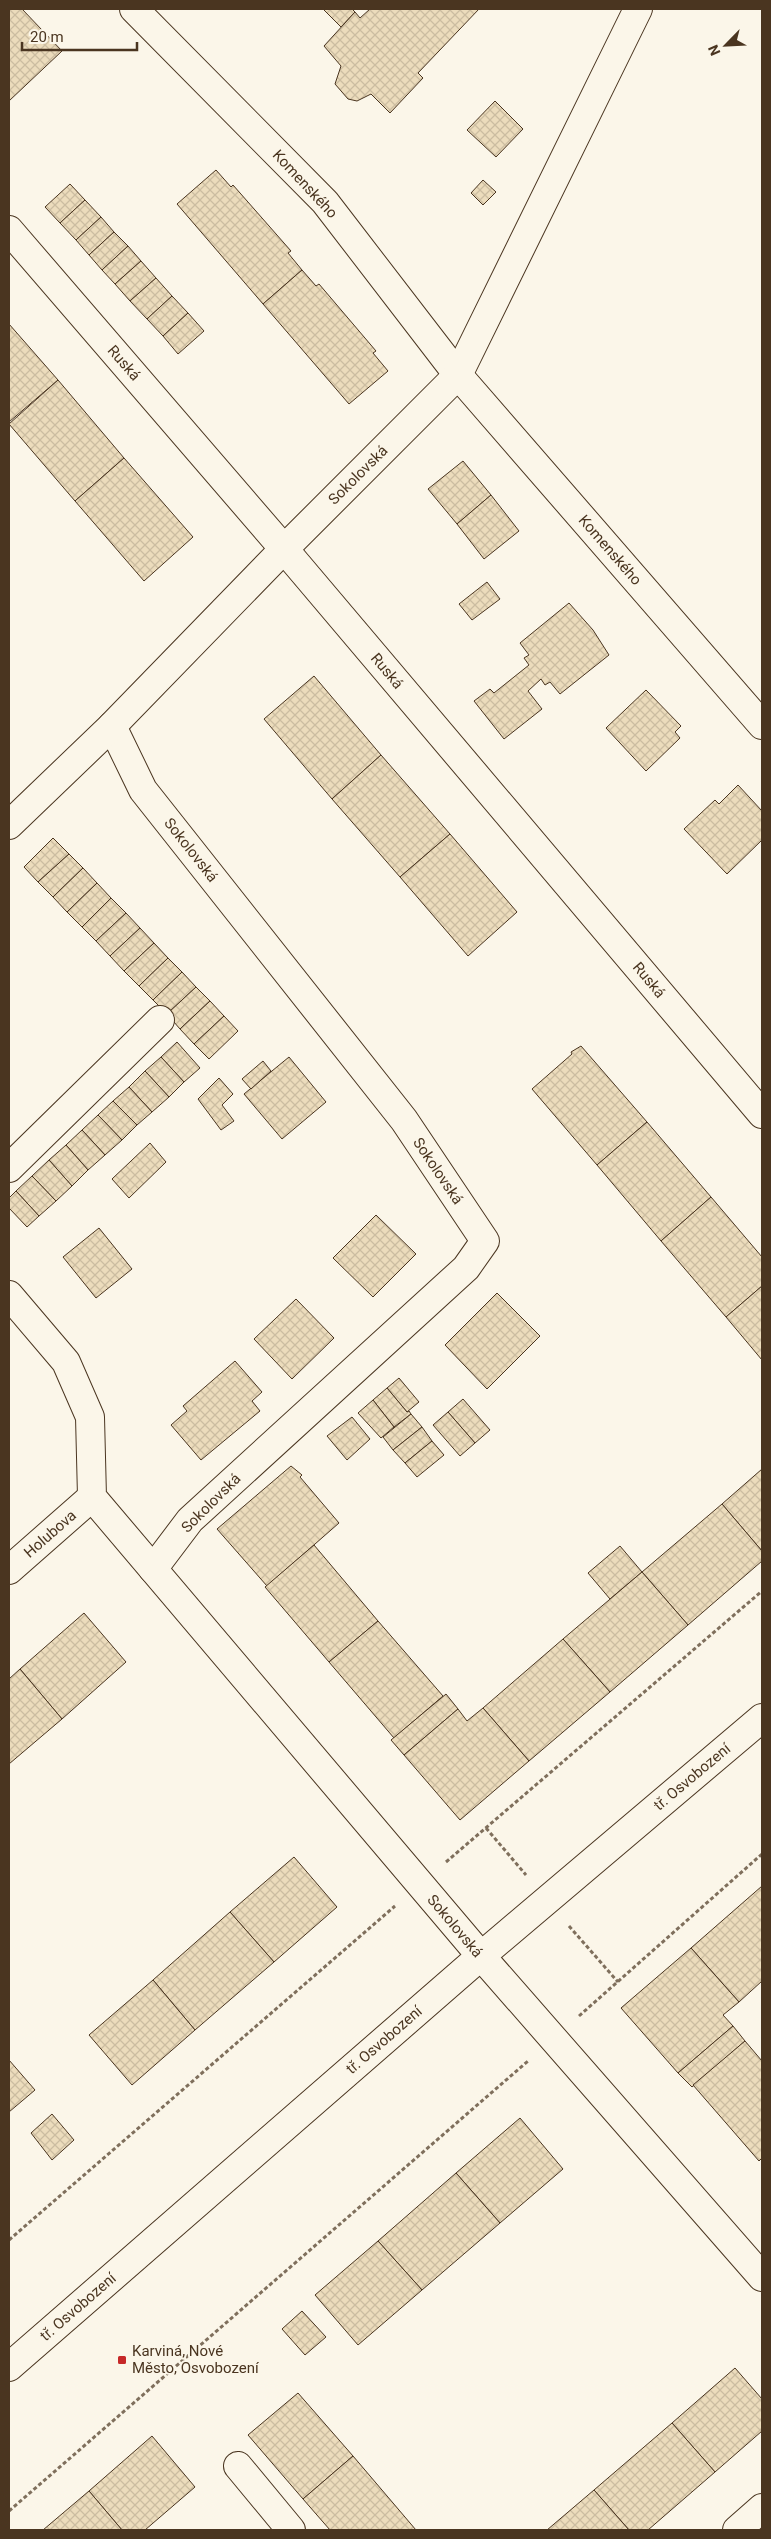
<svg xmlns="http://www.w3.org/2000/svg" width="771" height="2539" font-family="Roboto,sans-serif">
	<defs>
		<pattern id="building-cross-hatch" width="8" height="8" patternUnits="userSpaceOnUse" patternTransform="scale(1.25)"><rect width="8" height="8" fill="#ecdcbc"/><path d="M0 0l8 8M0 8l8-8" fill="none" stroke="#ccbda1"/></pattern>
	</defs>
	<rect width="100%" height="100%" fill="#fbf6e9"/>
	<g fill="url(#building-cross-hatch)" stroke="#4a3520">
		<polygon points="11,9 22,9 62,51 9,101 9,11"/>
		<polygon points="323,9 352,9 355,12 341,27"/>
		<polygon points="370,9 479,9 418,73 423,78 390,113 371,94 357,101 348,99 335,84 341,66 324,46 355,12 360,18"/>
		<polygon points="495,101 523,129 496,157 467,130"/>
		<polygon points="216,170 231,187 233,185 291,251 288,253 302,270 263,304 177,204"/>
		<polygon points="483,180 496,192 483,205 471,193"/>
		<polygon points="70,184 85,200 60,223 45,207"/>
		<polygon points="85,200 101,217 76,240 60,223"/>
		<polygon points="101,217 114,232 89,255 76,240"/>
		<polygon points="114,232 128,246 102,270 89,255"/>
		<polygon points="128,246 141,261 115,284 102,270"/>
		<polygon points="141,261 156,278 130,301 115,284"/>
		<polygon points="302,270 316,286 319,284 376,351 373,353 388,371 349,404 263,304"/>
		<polygon points="156,278 172,296 147,319 130,301"/>
		<polygon points="172,296 188,313 163,336 147,319"/>
		<polygon points="188,313 204,331 178,354 163,336"/>
		<polygon points="9,324 58,380 9,422"/>
		<polygon points="58,380 124,458 75,501 9,424"/>
		<polygon points="124,458 193,537 144,581 75,501"/>
		<polygon points="463,461 491,495 457,524 428,489"/>
		<polygon points="491,495 519,531 484,559 457,524"/>
		<polygon points="487,582 500,599 472,620 459,604"/>
		<polygon points="569,603 593,630 609,655 560,694 550,682 545,685 541,679 528,691 542,709 504,739 474,701 490,689 494,693 529,665 524,658 529,655 520,643"/>
		<polygon points="314,676 381,755 332,799 264,719"/>
		<polygon points="646,690 681,726 675,732 680,738 646,771 606,728"/>
		<polygon points="381,755 450,834 400,877 332,799"/>
		<polygon points="738,785 762,811 762,840 727,874 684,829 715,800 719,804"/>
		<polygon points="450,834 517,912 468,956 400,877"/>
		<polygon points="53,838 69,854 38,882 24,867"/>
		<polygon points="69,854 83,868 53,897 38,882"/>
		<polygon points="83,868 97,883 67,912 53,897"/>
		<polygon points="97,883 111,898 82,927 67,912"/>
		<polygon points="111,898 126,913 96,941 82,927"/>
		<polygon points="126,913 140,928 110,956 96,941"/>
		<polygon points="140,928 154,943 124,971 110,956"/>
		<polygon points="154,943 168,958 139,986 124,971"/>
		<polygon points="168,958 182,972 153,1000 139,986"/>
		<polygon points="182,972 196,987 167,1014 153,1000"/>
		<polygon points="196,987 210,1001 180,1029 167,1014"/>
		<polygon points="210,1001 224,1016 194,1044 180,1029"/>
		<polygon points="224,1016 238,1031 209,1059 194,1044"/>
		<polygon points="177,1042 200,1068 184,1082 161,1057"/>
		<polygon points="581,1046 647,1122 597,1165 532,1089 572,1054 571,1052"/>
		<polygon points="161,1057 184,1082 169,1097 145,1071"/>
		<polygon points="289,1057 326,1102 282,1139 244,1094"/>
		<polygon points="263,1061 271,1071 251,1089 242,1079"/>
		<polygon points="145,1071 169,1097 152,1112 129,1087"/>
		<polygon points="219,1078 233,1094 222,1105 234,1121 221,1130 198,1099"/>
		<polygon points="129,1087 152,1112 137,1125 113,1101"/>
		<polygon points="113,1101 137,1125 122,1140 98,1115"/>
		<polygon points="98,1115 122,1140 105,1155 82,1130"/>
		<polygon points="647,1122 711,1197 661,1241 597,1165"/>
		<polygon points="82,1130 105,1155 88,1170 66,1145"/>
		<polygon points="150,1143 166,1162 129,1198 112,1179"/>
		<polygon points="66,1145 88,1170 72,1186 49,1160"/>
		<polygon points="49,1160 72,1186 56,1201 32,1176"/>
		<polygon points="32,1176 56,1201 39,1216 16,1191"/>
		<polygon points="16,1191 39,1216 27,1227 9,1208 9,1198"/>
		<polygon points="711,1197 762,1257 762,1286 726,1317 661,1241"/>
		<polygon points="376,1215 416,1254 373,1297 333,1258"/>
		<polygon points="99,1228 132,1269 96,1298 63,1257"/>
		<polygon points="762,1286 762,1360 726,1317"/>
		<polygon points="497,1293 540,1336 487,1389 445,1345"/>
		<polygon points="296,1299 334,1338 292,1379 254,1339"/>
		<polygon points="235,1361 262,1392 252,1401 260,1411 201,1460 171,1425 187,1411 183,1406"/>
		<polygon points="399,1378 419,1402 407,1412 387,1388"/>
		<polygon points="387,1388 407,1412 409,1411 411,1414 394,1427 373,1400"/>
		<polygon points="463,1399 490,1430 475,1443 448,1412"/>
		<polygon points="373,1400 394,1427 381,1438 358,1413"/>
		<polygon points="448,1412 475,1443 460,1456 433,1425"/>
		<polygon points="411,1414 422,1427 393,1450 383,1437"/>
		<polygon points="352,1417 370,1439 347,1460 327,1436"/>
		<polygon points="422,1427 432,1441 405,1463 393,1450"/>
		<polygon points="432,1441 444,1455 417,1477 405,1463"/>
		<polygon points="291,1466 302,1475 300,1477 339,1523 267,1586 217,1529"/>
		<polygon points="762,1469 762,1551 722,1504"/>
		<polygon points="722,1504 762,1551 762,1561 688,1625 642,1572"/>
		<polygon points="314,1545 378,1621 329,1662 265,1587"/>
		<polygon points="620,1546 642,1572 610,1599 588,1573"/>
		<polygon points="642,1572 688,1625 610,1692 563,1639"/>
		<polygon points="84,1613 126,1662 62,1719 20,1669"/>
		<polygon points="378,1621 443,1696 394,1738 329,1662"/>
		<polygon points="563,1639 610,1692 529,1761 483,1708"/>
		<polygon points="20,1669 62,1719 9,1764 9,1679"/>
		<polygon points="446,1694 458,1709 404,1755 391,1740"/>
		<polygon points="483,1708 529,1761 460,1820 404,1755 458,1709 467,1721"/>
		<polygon points="294,1857 337,1907 274,1962 230,1912"/>
		<polygon points="762,1886 762,1981 739,2002 691,1948"/>
		<polygon points="230,1912 274,1962 195,2030 153,1980"/>
		<polygon points="691,1948 739,2002 723,2015 733,2026 678,2073 621,2008"/>
		<polygon points="153,1980 195,2030 132,2085 89,2035"/>
		<polygon points="733,2026 745,2041 692,2087 678,2073"/>
		<polygon points="745,2041 762,2061 762,2158 759,2161 693,2085"/>
		<polygon points="9,2060 35,2090 9,2112"/>
		<polygon points="52,2114 74,2140 52,2160 31,2133"/>
		<polygon points="520,2118 563,2169 500,2223 456,2173"/>
		<polygon points="456,2173 500,2223 422,2290 378,2241"/>
		<polygon points="378,2241 422,2290 358,2345 315,2295"/>
		<polygon points="302,2311 326,2337 305,2355 282,2329"/>
		<polygon points="735,2368 762,2399 762,2431 715,2472 672,2423"/>
		<polygon points="298,2393 353,2456 303,2499 248,2435"/>
		<polygon points="672,2423 715,2472 648,2530 629,2530 594,2490"/>
		<polygon points="152,2436 195,2487 145,2530 122,2530 89,2491"/>
		<polygon points="353,2456 416,2530 330,2530 303,2499"/>
		<polygon points="594,2490 629,2530 547,2530"/>
		<polygon points="89,2491 122,2530 43,2530"/>
	</g>
	<g fill="none" stroke-linecap="round" stroke-linejoin="round">
		<defs>
			<g id="minor">
				<polyline points="134,9 325,202 458,375 762,725"/>
				<polyline points="9,230 284,549 762,1114"/>
				<polyline points="112,726 143,790 404,1120 485,1241 466,1268 190,1520 153,1569"/>
				<polyline points="9,825 112,726 284,549 458,375 638,9"/>
				<polyline points="9,1168 160,1020"/>
				<polyline points="9,1295 66,1362 90,1417 92,1497 481,1956 762,2277"/>
				<polyline points="9,1570 92,1497"/>
				<polyline points="238,2466 291,2530"/>
				<polyline points="737,2530 762,2508"/>
			</g>
			<polyline id="tertiary" points="9,2367 481,1956 762,1718"/>
		</defs>
		<use href="#minor" stroke="#4a3520" stroke-width="30"/>
		<use href="#tertiary" stroke="#4a3520" stroke-width="30"/>
		<g stroke="#7f6f5c" stroke-width="3" stroke-dasharray="4 2.5" stroke-linecap="butt">
			<polyline points="486,1828 526,1875"/>
			<polyline points="446,1862 762,1591"/>
			<polyline points="569,1926 618,1982"/>
			<polyline points="579,2016 762,1854"/>
			<polyline points="9,2240 395,1906"/>
			<polyline points="9,2511 528,2061"/>
		</g>
		<use href="#minor" stroke="#fbf6e9" stroke-width="28"/>
		<use href="#tertiary" stroke="#fbf6e9" stroke-width="28"/>
	</g>
	<rect fill="#c62828" stroke="#fbf6e9" stroke-width="2" x="117" y="2355" width="10" height="10" rx="2.5"/>
	<g text-anchor="middle" dominant-baseline="central" stroke-width="4" stroke-linejoin="round" paint-order="stroke">
		<g font-size="15" fill="#4a3520" stroke="#fbf6e9">
			<text transform="translate(305 184) rotate(47)">Komenského</text>
			<text transform="translate(124 363) rotate(49)">Ruská</text>
			<text transform="translate(358 475) rotate(-45)">Sokolovská</text>
			<text transform="translate(610 550) rotate(49)">Komenského</text>
			<text transform="translate(387 671) rotate(50)">Ruská</text>
			<text transform="translate(191 850) rotate(52)">Sokolovská</text>
			<text transform="translate(649 980) rotate(50)">Ruská</text>
			<text transform="translate(438 1171) rotate(56)">Sokolovská</text>
			<text transform="translate(211 1503) rotate(-45)">Sokolovská</text>
			<text transform="translate(50 1534) rotate(-41)">Holubova</text>
			<text transform="translate(692 1777) rotate(-40)">tř. Osvobození</text>
			<text transform="translate(455 1926) rotate(50)">Sokolovská</text>
			<text transform="translate(384 2040) rotate(-41)">tř. Osvobození</text>
			<text transform="translate(78 2307) rotate(-41)">tř. Osvobození</text>
		</g>
		<g font-size="15" fill="#4a3520" stroke="#fbf6e9" text-anchor="start">
			<text x="132" y="2351">Karviná, Nové<tspan x="132" dy="17">Město, Osvobození</tspan></text>
		</g>
	</g>
	<rect width="771" height="2539" fill="none" stroke="#4a3520" stroke-width="20"/>
	<g transform="translate(726 45) rotate(246)" stroke="#fbf6e9" stroke-width="4" paint-order="stroke">
	<path d="M0-4L9 19L0 12L-9 19Z" fill="#4a3520"/>
	<text y="-8" font-size="14" font-weight="bold" text-anchor="middle" fill="#4a3520">N</text>
	</g>
	<path d="M22 42v8h115v-8" fill="none" stroke="#4a3520" stroke-width="2.5"/>
	<text x="30" y="42" font-size="15" fill="#4a3520" stroke="#fbf6e9" stroke-width="4" paint-order="stroke">20 m</text>
</svg>
